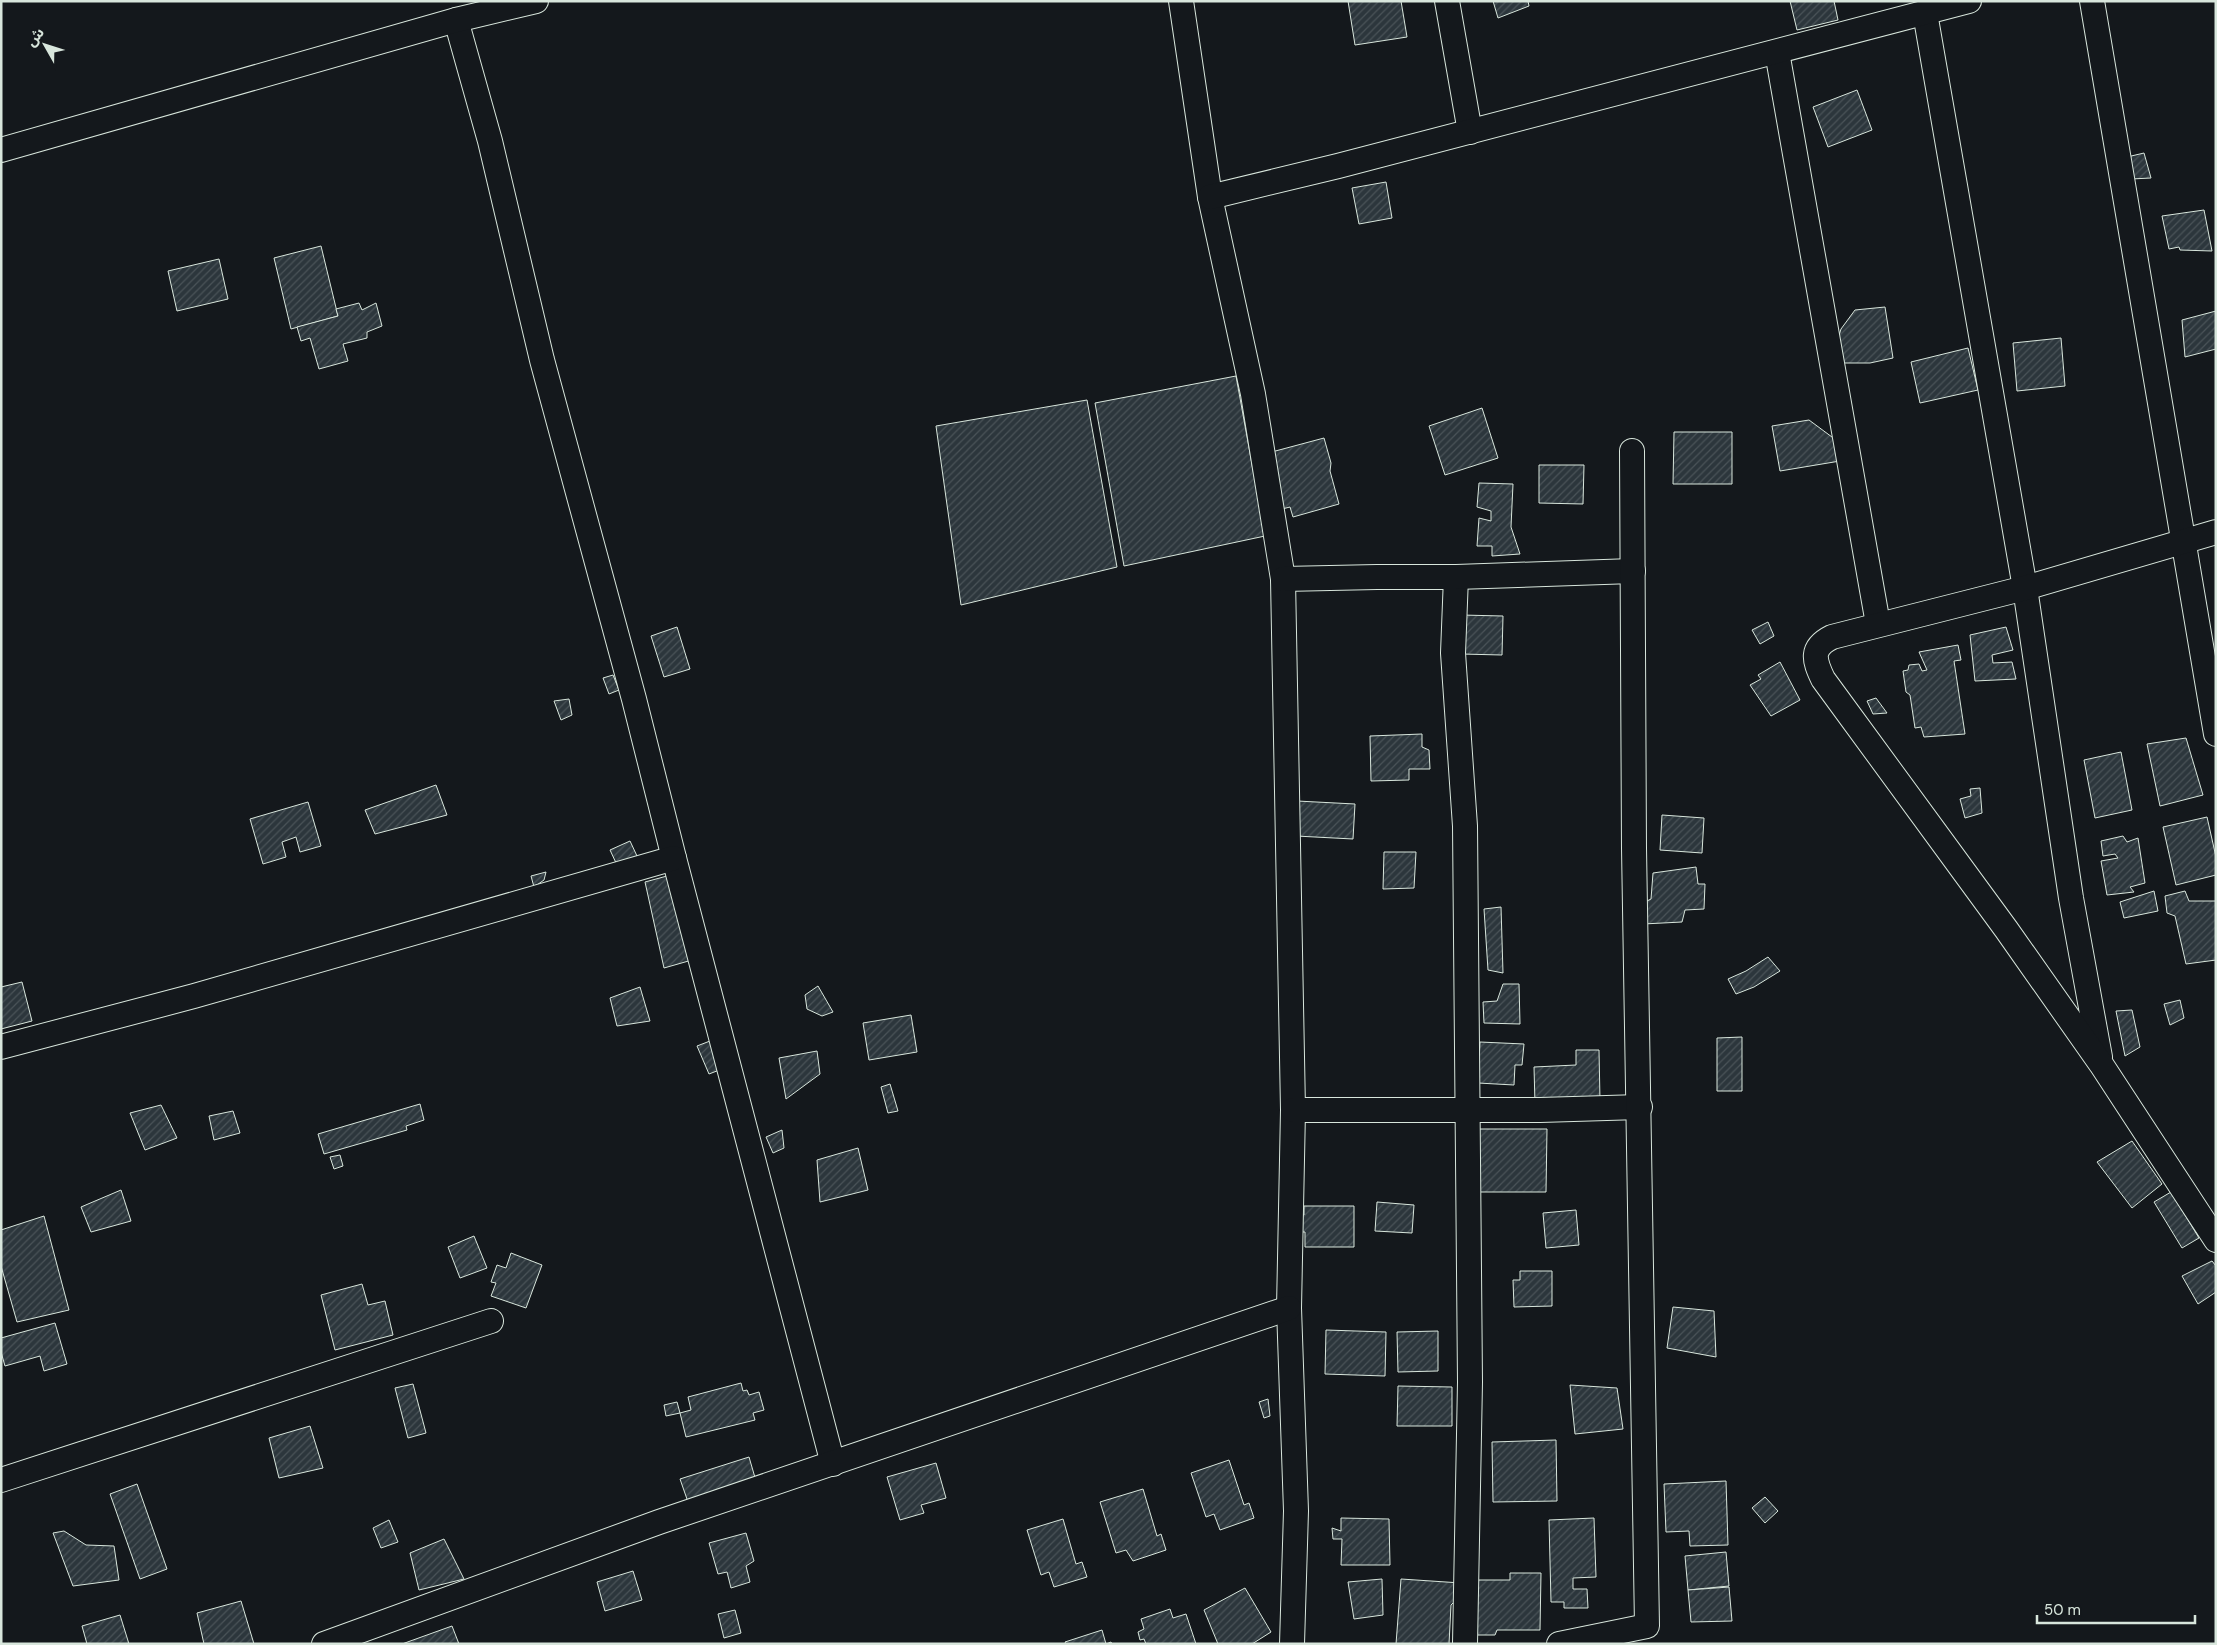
<svg xmlns="http://www.w3.org/2000/svg" width="2217" height="1645" font-family="'DM Sans','Noto Sans Arabic',sans-serif">
	<defs>
		<pattern id="building-hatch" width="6" height="6" patternUnits="userSpaceOnUse" patternTransform="scale(1.25)"><rect width="6" height="6" fill="#2c363c"/><path d="M-1 1l2-2M0 6l6-6M5 7l2-2" fill="none" stroke="#4a5358"/></pattern>
	</defs>
	<rect width="100%" height="100%" fill="#14181c"/>
	<g fill="url(#building-hatch)" stroke="#d8e6dc">
		<polygon points="1348,1 1401,1 1407,37 1355,45"/>
		<polygon points="1493,1 1528,1 1529,6 1498,18"/>
		<polygon points="1790,1 1834,1 1838,20 1797,30"/>
		<polygon points="1857,90 1872,130 1828,147 1813,107"/>
		<polygon points="2144,153 2151,178 2131,179 2127,157"/>
		<polygon points="1386,182 1392,218 1359,224 1352,188"/>
		<polygon points="2204,210 2212,251 2180,250 2179,247 2169,249 2162,216"/>
		<polygon points="321,246 338,316 291,329 274,258"/>
		<polygon points="219,259 228,299 177,311 168,271"/>
		<polygon points="359,303 362,310 376,303 382,326 367,332 367,338 343,344 348,361 319,369 310,338 301,341 297,327 338,316 336,309"/>
		<polygon points="1885,307 1893,358 1870,363 1844,363 1837,342 1841,329 1855,310"/>
		<polygon points="2216,311 2216,349 2185,357 2182,320"/>
		<polygon points="2061,338 2065,386 2017,391 2013,343"/>
		<polygon points="1968,348 1978,390 1920,403 1911,362"/>
		<polygon points="1236,376 1265,536 1124,566 1095,403"/>
		<polygon points="1087,400 1117,567 961,605 936,426"/>
		<polygon points="1482,408 1498,458 1445,475 1429,426"/>
		<polygon points="1809,420 1836,440 1840,461 1780,471 1772,426"/>
		<polygon points="1674,432 1732,432 1732,484 1673,484"/>
		<polygon points="1324,438 1331,463 1330,471 1339,504 1293,517 1290,507 1278,510 1268,453"/>
		<polygon points="1539,465 1584,465 1583,504 1539,503"/>
		<polygon points="1479,483 1513,484 1511,527 1520,554 1492,556 1492,546 1477,546 1479,518 1491,521 1491,511 1477,507"/>
		<polygon points="1461,615 1503,616 1502,655 1461,654"/>
		<polygon points="1768,622 1774,636 1760,644 1752,630"/>
		<polygon points="677,627 690,669 664,677 651,636"/>
		<polygon points="2006,627 2013,650 1992,655 1993,663 2012,662 2016,679 1975,681 1970,635"/>
		<polygon points="1958,645 1961,660 1954,661 1965,734 1924,737 1921,727 1915,728 1910,695 1906,692 1903,671 1908,670 1909,665 1919,664 1922,671 1927,670 1919,652"/>
		<polygon points="1780,662 1800,700 1771,716 1750,685 1761,679 1758,675"/>
		<polygon points="613,675 619,690 609,694 603,678"/>
		<polygon points="1876,698 1887,713 1873,714 1867,701"/>
		<polygon points="569,699 572,715 561,720 554,701"/>
		<polygon points="1422,734 1422,747 1429,750 1430,769 1409,769 1409,780 1371,781 1370,736"/>
		<polygon points="2186,738 2203,795 2160,806 2147,744"/>
		<polygon points="2121,752 2132,810 2095,818 2084,760"/>
		<polygon points="436,785 447,815 375,834 365,810"/>
		<polygon points="1980,788 1982,813 1965,818 1960,799 1971,796 1970,789"/>
		<polygon points="1297,801 1355,804 1353,839 1296,836"/>
		<polygon points="308,802 321,846 300,852 296,837 282,842 286,857 263,864 250,819"/>
		<polygon points="1662,815 1704,818 1702,853 1660,850"/>
		<polygon points="2207,817 2216,857 2216,875 2176,885 2163,827"/>
		<polygon points="2123,836 2127,842 2138,838 2145,883 2130,887 2134,892 2107,895 2101,861 2118,858 2115,854 2103,856 2101,841"/>
		<polygon points="630,841 637,856 617,865 610,850"/>
		<polygon points="1384,852 1416,852 1414,888 1383,889"/>
		<polygon points="1696,867 1698,884 1705,884 1704,909 1685,910 1682,922 1643,924 1643,903 1651,899 1653,873"/>
		<polygon points="546,872 544,880 534,887 531,876"/>
		<polygon points="667,876 692,960 664,968 645,882"/>
		<polygon points="2154,891 2158,911 2124,918 2120,902"/>
		<polygon points="2185,891 2189,901 2216,901 2216,960 2186,964 2175,916 2167,913 2165,896"/>
		<polygon points="1501,907 1503,973 1488,970 1484,909"/>
		<polygon points="1768,957 1780,971 1754,987 1736,994 1728,979 1746,971"/>
		<polygon points="22,982 32,1021 1,1029 1,987"/>
		<polygon points="1503,984 1519,984 1520,1024 1484,1023 1483,1002 1497,1001"/>
		<polygon points="818,986 833,1012 822,1016 807,1009 805,995"/>
		<polygon points="640,987 650,1021 617,1026 610,998"/>
		<polygon points="2180,1000 2184,1018 2170,1025 2164,1004"/>
		<polygon points="2132,1010 2140,1047 2125,1056 2116,1011"/>
		<polygon points="911,1015 917,1052 869,1060 863,1023"/>
		<polygon points="1742,1037 1742,1091 1717,1091 1717,1038"/>
		<polygon points="710,1041 722,1069 709,1074 697,1046"/>
		<polygon points="1480,1042 1524,1044 1522,1065 1515,1065 1514,1085 1478,1083"/>
		<polygon points="1576,1050 1599,1050 1600,1101 1535,1104 1534,1067 1576,1065"/>
		<polygon points="817,1051 820,1074 786,1099 779,1058"/>
		<polygon points="890,1084 898,1111 888,1113 881,1087"/>
		<polygon points="420,1104 424,1120 406,1126 407,1130 324,1154 318,1134"/>
		<polygon points="161,1105 177,1138 145,1150 130,1113"/>
		<polygon points="233,1111 240,1133 214,1140 209,1116"/>
		<polygon points="1476,1129 1547,1129 1546,1192 1475,1192"/>
		<polygon points="782,1130 784,1148 773,1153 766,1137"/>
		<polygon points="2132,1141 2162,1184 2132,1208 2097,1162"/>
		<polygon points="858,1148 868,1190 820,1202 817,1160"/>
		<polygon points="340,1155 343,1166 334,1169 330,1157"/>
		<polygon points="121,1190 131,1221 91,1232 81,1207"/>
		<polygon points="2171,1192 2199,1238 2182,1248 2154,1202"/>
		<polygon points="1377,1202 1414,1205 1412,1233 1375,1231"/>
		<polygon points="1304,1206 1354,1206 1354,1247 1305,1247 1305,1232 1295,1232 1295,1215 1304,1215"/>
		<polygon points="1576,1210 1579,1245 1546,1248 1543,1213"/>
		<polygon points="44,1216 69,1310 17,1322 1,1266 1,1230"/>
		<polygon points="474,1236 487,1268 460,1278 448,1247"/>
		<polygon points="511,1253 542,1265 526,1308 491,1296 496,1283 491,1282 497,1265 506,1268"/>
		<polygon points="2212,1261 2216,1266 2216,1292 2198,1304 2182,1276"/>
		<polygon points="1520,1271 1552,1271 1552,1306 1514,1307 1513,1280 1520,1280"/>
		<polygon points="362,1284 368,1305 385,1301 393,1335 335,1350 321,1295"/>
		<polygon points="1673,1307 1714,1311 1716,1357 1667,1348"/>
		<polygon points="55,1323 67,1364 44,1371 40,1356 5,1366 1,1352 1,1338"/>
		<polygon points="1326,1330 1386,1332 1385,1376 1325,1374"/>
		<polygon points="1438,1331 1438,1371 1398,1372 1397,1332"/>
		<polygon points="741,1383 743,1391 747,1390 749,1395 759,1392 764,1410 753,1413 755,1420 686,1437 680,1413 691,1410 688,1397"/>
		<polygon points="413,1384 426,1433 408,1438 395,1388"/>
		<polygon points="1570,1385 1617,1388 1623,1429 1575,1434"/>
		<polygon points="1398,1386 1452,1387 1452,1426 1397,1426"/>
		<polygon points="1268,1399 1270,1416 1264,1418 1259,1402"/>
		<polygon points="677,1402 680,1413 666,1416 664,1405"/>
		<polygon points="310,1426 323,1468 279,1478 269,1438"/>
		<polygon points="1556,1440 1557,1501 1493,1502 1492,1442"/>
		<polygon points="749,1457 756,1481 688,1502 680,1479"/>
		<polygon points="1229,1460 1244,1505 1249,1503 1254,1518 1220,1530 1214,1514 1206,1517 1191,1473"/>
		<polygon points="936,1463 946,1498 921,1505 924,1513 900,1520 887,1477"/>
		<polygon points="1726,1481 1728,1545 1690,1546 1689,1531 1666,1532 1664,1484"/>
		<polygon points="137,1484 167,1569 140,1579 110,1494"/>
		<polygon points="1143,1489 1157,1536 1161,1534 1166,1550 1133,1561 1126,1550 1116,1553 1100,1502"/>
		<polygon points="1765,1497 1778,1511 1765,1523 1752,1508"/>
		<polygon points="1341,1518 1389,1519 1390,1565 1341,1565 1342,1539 1333,1539 1332,1528 1341,1531"/>
		<polygon points="1594,1518 1596,1577 1573,1578 1573,1589 1587,1589 1588,1608 1564,1608 1564,1602 1551,1602 1549,1520"/>
		<polygon points="1063,1519 1076,1564 1082,1562 1087,1577 1054,1587 1049,1572 1041,1575 1027,1530"/>
		<polygon points="389,1520 398,1542 381,1548 373,1528"/>
		<polygon points="64,1531 86,1545 114,1546 119,1580 73,1586 53,1533"/>
		<polygon points="746,1533 754,1561 746,1566 750,1582 731,1588 727,1572 718,1574 709,1543"/>
		<polygon points="444,1539 464,1579 419,1590 410,1553"/>
		<polygon points="1726,1552 1729,1586 1688,1590 1685,1556"/>
		<polygon points="633,1571 642,1600 605,1611 597,1582"/>
		<polygon points="1510,1573 1541,1573 1540,1630 1497,1630 1495,1635 1473,1635 1474,1580 1510,1580"/>
		<polygon points="1382,1579 1383,1615 1354,1619 1348,1582"/>
		<polygon points="1401,1579 1461,1583 1460,1596 1451,1605 1449,1644 1396,1644"/>
		<polygon points="1729,1587 1732,1621 1691,1622 1688,1590"/>
		<polygon points="1245,1588 1271,1632 1252,1644 1218,1644 1204,1610"/>
		<polygon points="241,1601 254,1644 204,1644 197,1613"/>
		<polygon points="1170,1609 1173,1618 1186,1614 1196,1644 1146,1644 1144,1639 1140,1640 1138,1632 1144,1629 1141,1619"/>
		<polygon points="735,1610 741,1633 724,1638 718,1614"/>
		<polygon points="120,1615 129,1644 87,1644 82,1626"/>
		<polygon points="452,1626 459,1644 402,1644"/>
		<polygon points="1102,1630 1106,1644 1111,1642 1112,1644 1066,1644 1065,1642"/>
	</g>
	<g fill="none" stroke-linecap="round" stroke-linejoin="round">
		<defs>
			<g id="minor">
				<polyline points="1181,1 1210,197 1253,394 1283,579 1293,1110 1289,1308 1296,1511 1292,1644"/>
				<polyline points="1447,1 1470,132"/>
				<polyline points="2092,1 2216,734"/>
				<polyline points="1925,13 2025,588 2071,898 2100,1057"/>
				<polyline points="456,20 490,141 542,360 634,699 674,858 833,1464"/>
				<polyline points="1777,52 1878,624"/>
				<polyline points="1,150 456,20 536,1"/>
				<polyline points="1210,197 1338,166 1969,1"/>
				<path d="M2216 532 2025 588 1832 637C1810 648 1814 660 1823 679L2006 929 2101 1064 2216 1240"/>
				<polyline points="1456,577 1453,653 1465,826 1470,1382 1465,1644"/>
				<polyline points="1283,579 1377,577 1456,577 1633,571"/>
				<polyline points="1,1047 194,996 674,858"/>
				<polyline points="1293,1110 1540,1110 1640,1107"/>
				<polyline points="1,1480 491,1321"/>
				<polyline points="324,1644 659,1522 1289,1308"/>
				<polyline points="1559,1644 1647,1626 1634,848 1632,451"/>
			</g>
		</defs>
		<use href="#minor" stroke="#d8e6dc" stroke-width="26"/>
		<use href="#minor" stroke="#14181c" stroke-width="24"/>
	</g>
	<rect width="2217" height="1645" fill="none" stroke="#d8e6dc" stroke-width="5"/>
	<g transform="translate(45 45) rotate(309)" stroke="#14181c" stroke-width="4" paint-order="stroke">
	<path d="M0-4L9 19L0 12L-9 19Z" fill="#d8e6dc"/>
	<text y="-8" font-size="14" font-weight="bold" text-anchor="middle" fill="#d8e6dc">ش</text>
	</g>
	<path d="M2037 1615v8h158v-8" fill="none" stroke="#d8e6dc" stroke-width="2.5"/>
	<text x="2044" y="1615" font-size="15" fill="#d8e6dc" stroke="#14181c" stroke-width="4" paint-order="stroke">50 m</text>
</svg>
